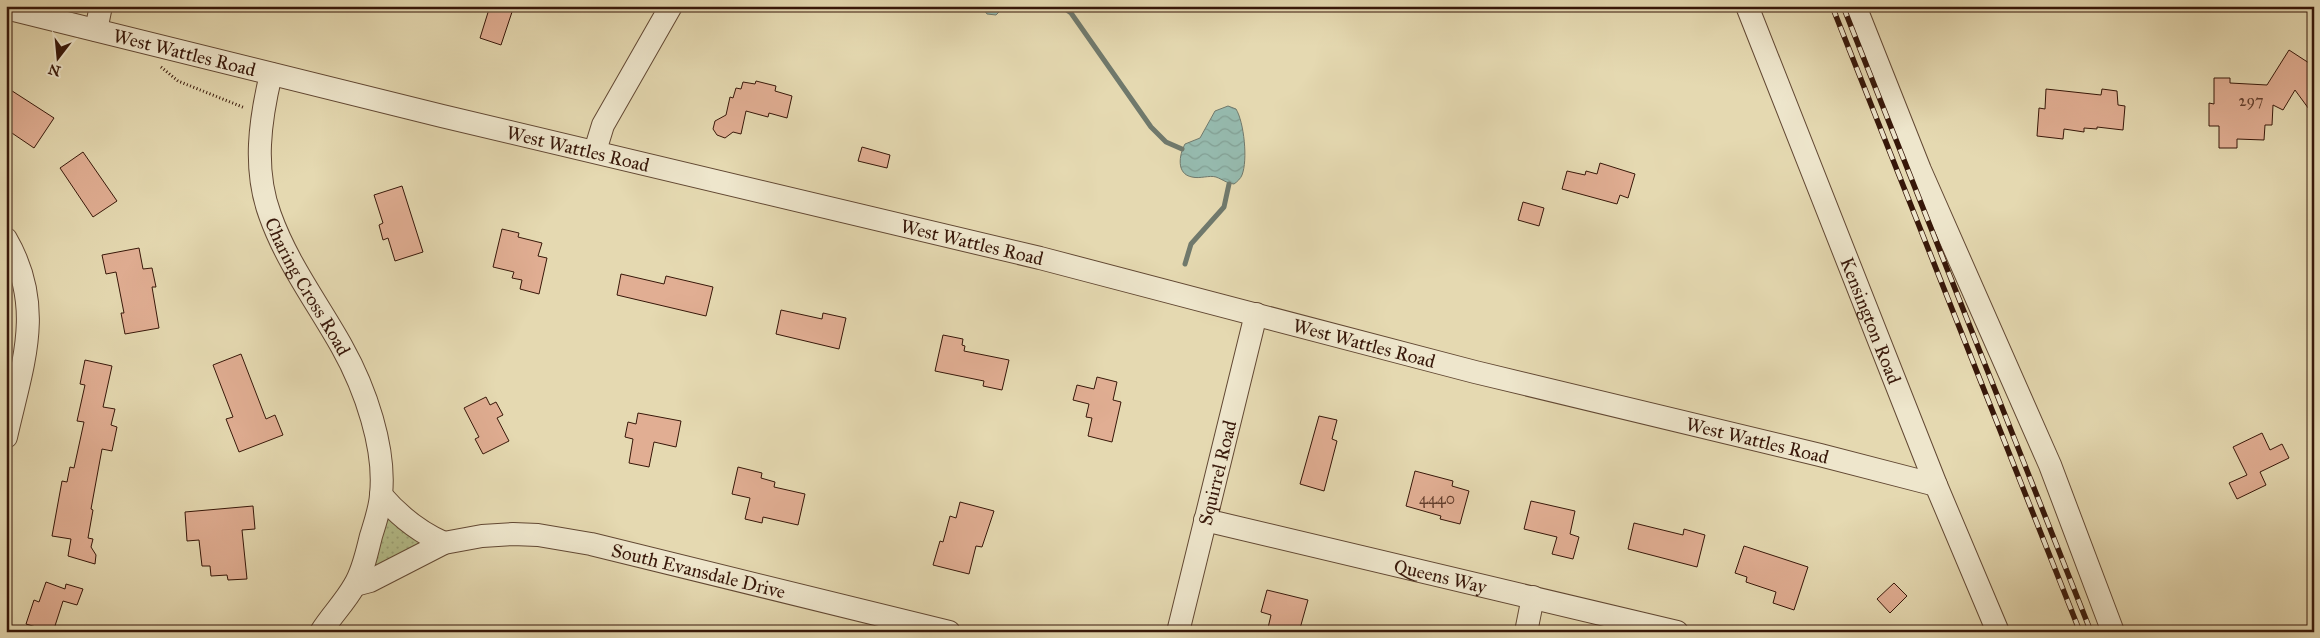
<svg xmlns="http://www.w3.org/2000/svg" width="2320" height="638" font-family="'IM FELL Great Primer',serif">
	<defs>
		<pattern id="grass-dots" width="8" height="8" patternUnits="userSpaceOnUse" patternTransform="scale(1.25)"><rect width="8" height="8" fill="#b5bf8b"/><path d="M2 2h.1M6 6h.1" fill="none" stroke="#9ca377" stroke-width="1.8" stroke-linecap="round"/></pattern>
		<pattern id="water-waves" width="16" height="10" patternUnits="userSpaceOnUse" patternTransform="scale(1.25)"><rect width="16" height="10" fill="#96baae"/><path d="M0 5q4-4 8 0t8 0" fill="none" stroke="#829f94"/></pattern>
	</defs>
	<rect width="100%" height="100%" fill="#e5d9b1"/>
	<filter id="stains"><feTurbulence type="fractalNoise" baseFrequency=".004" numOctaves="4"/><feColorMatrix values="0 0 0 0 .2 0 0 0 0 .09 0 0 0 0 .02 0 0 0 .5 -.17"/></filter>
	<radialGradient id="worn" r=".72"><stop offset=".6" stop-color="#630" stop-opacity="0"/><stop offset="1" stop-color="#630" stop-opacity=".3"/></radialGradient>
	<polygon fill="url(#grass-dots)" stroke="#766b4a" points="391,519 419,540 420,544 374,569 378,545 387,520"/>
	<g fill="url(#water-waves)" stroke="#70796c">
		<polygon points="981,6 1005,6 996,15 987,14"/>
		<path d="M1228 106 1236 109C1244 122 1248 160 1242 175 1241 178 1237 182 1234 184 1226 183 1224 180 1216 177 1209 175 1200 179 1192 177 1176 174 1179 155 1185 144L1200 138 1215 111Z"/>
	</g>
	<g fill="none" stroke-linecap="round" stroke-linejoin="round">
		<g stroke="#70796c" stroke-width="5">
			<polyline points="1061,6 1071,13 1151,127 1166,142 1182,149"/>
			<polyline points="1185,264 1191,244 1224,207 1229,184"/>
		</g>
	</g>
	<g fill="#e1ae93" stroke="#371709">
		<polygon points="490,6 514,6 501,45 480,38"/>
		<polygon points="2289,50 2309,63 2314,71 2314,116 2295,90 2283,110 2273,105 2272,125 2265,125 2264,140 2237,139 2237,148 2219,148 2219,126 2209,126 2209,103 2214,104 2214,78 2230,78 2230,83 2267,85"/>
		<polygon points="756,81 776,86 775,91 792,96 787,118 769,113 768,117 746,111 741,134 733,132 725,138 717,135 713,129 715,121 726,115 730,97 733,98 736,88 741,89 743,82 755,84"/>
		<polygon points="6,87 54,118 34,148 6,129"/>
		<polygon points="2046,89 2101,95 2102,89 2117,91 2118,105 2125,106 2123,130 2097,127 2097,129 2084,128 2084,132 2064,129 2063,139 2037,136 2039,108 2045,109"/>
		<polygon points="862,147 890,155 887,168 858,161"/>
		<polygon points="83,152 117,201 93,217 60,168"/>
		<polygon points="1600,163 1635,174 1628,198 1620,195 1617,204 1562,189 1567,171 1585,175 1586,171 1597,174"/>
		<polygon points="402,186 423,252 395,261 388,238 383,240 379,225 383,223 374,195"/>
		<polygon points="1523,202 1544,208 1539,226 1518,220"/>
		<polygon points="502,229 519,233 518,237 542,243 538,256 547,258 539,294 520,289 522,280 512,278 514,272 493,267"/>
		<polygon points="139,248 143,269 152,268 156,287 152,287 159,328 125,334 121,313 124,313 116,272 106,274 102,255"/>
		<polygon points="621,274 664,284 666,276 713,287 706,316 617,295"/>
		<polygon points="781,310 822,319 823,313 846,318 839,349 776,334"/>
		<polygon points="943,335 963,339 962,345 965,346 964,351 1009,360 1002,390 983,386 984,381 935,371"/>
		<polygon points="241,354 266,419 275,415 283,435 239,452 226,419 233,417 213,365"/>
		<polygon points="85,360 112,366 103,407 115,409 111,425 117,427 112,451 102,449 91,509 93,510 88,538 93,539 91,547 96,555 95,564 68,556 71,539 52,536 62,481 67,482 70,467 74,468 84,422 77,421 85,385 80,384"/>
		<polygon points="1097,377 1117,382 1113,400 1121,402 1112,442 1088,436 1092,418 1086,417 1089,404 1073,400 1077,385 1094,389"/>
		<polygon points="486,397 490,405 496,402 503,415 497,418 509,441 483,454 475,439 479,437 464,408"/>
		<polygon points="638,413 681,421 676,447 654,442 649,467 629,463 633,439 625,437 628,422 636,424"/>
		<polygon points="1319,416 1337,420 1332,439 1337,441 1324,491 1300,484"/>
		<polygon points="2262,433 2270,450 2282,444 2289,458 2260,472 2266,485 2237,499 2229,483 2247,475 2233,447"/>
		<polygon points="738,467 762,473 761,478 775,482 774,487 805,494 798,525 763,517 762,523 745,519 750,498 732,494"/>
		<polygon points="1415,471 1453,481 1452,486 1469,491 1460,524 1440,519 1441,516 1406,506"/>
		<polygon points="1531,501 1575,511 1570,534 1579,537 1573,559 1552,554 1557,537 1524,529"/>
		<polygon points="960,502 994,511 982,547 976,546 969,574 933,565 940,541 943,542 950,516 956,518"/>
		<polygon points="253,506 255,529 242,530 247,579 228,580 227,575 211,576 210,566 202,566 199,540 187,541 185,512"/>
		<polygon points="1634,523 1683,535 1684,529 1705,535 1697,567 1628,549"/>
		<polygon points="1744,546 1808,567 1794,610 1773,603 1776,592 1746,582 1747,577 1735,573"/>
		<polygon points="46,582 65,589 66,584 83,589 77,605 63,601 53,632 26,624 34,600 39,602"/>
		<polygon points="1894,583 1907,596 1890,613 1877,599"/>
		<polygon points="1267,590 1308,600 1299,632 1267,632 1271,615 1261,612"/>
	</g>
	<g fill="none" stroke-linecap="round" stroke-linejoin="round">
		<defs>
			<g id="minor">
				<path id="s1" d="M1747 6 1936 485 1998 632"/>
				<polyline points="1855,6 1920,170 2050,465 2113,632"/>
				<path id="s2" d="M6 8 442 116 1040 258 1475 372 1820 455 1936 485"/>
				<polyline points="96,30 101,6"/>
				<path id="s3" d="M271 74C260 120 253 169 270 215 287 263 318 304 342 347 365 388 386 448 381 495 380 509 375 523 371 536 367 552 363 572 354 586 345 602 331 616 321 632"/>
				<polyline points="595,151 603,125 671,6"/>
				<path d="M6 239C46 308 22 365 6 437"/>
				<path d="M381 495C399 516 419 532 444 543"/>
				<path id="s4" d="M1205 520 1677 632"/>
				<path id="s5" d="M355 585 370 581 444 543 482 536 513 534 538 535 591 544 949 632"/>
				<path id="s6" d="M1178 632 1256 314"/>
				<polyline points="1526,632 1533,597"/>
			</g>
		</defs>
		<use href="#minor" stroke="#624833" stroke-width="24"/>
		<polyline stroke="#371709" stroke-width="3" stroke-dasharray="1 2.5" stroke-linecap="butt" points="161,67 178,81 245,108"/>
		<use href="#minor" stroke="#eee6cc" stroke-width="22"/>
		<defs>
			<g id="rail">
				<polyline points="1832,6 2080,632"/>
				<polyline points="1843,6 2091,632"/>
			</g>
		</defs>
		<use href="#rail" stroke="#371709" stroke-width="5.5"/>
		<use href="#rail" stroke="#eee6cc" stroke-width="4" stroke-dasharray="11" stroke-linecap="butt"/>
	</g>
	<g text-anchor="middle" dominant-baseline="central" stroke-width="4" stroke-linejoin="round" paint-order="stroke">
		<g font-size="16" fill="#623d2c">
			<text x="2251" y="100">297</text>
			<text x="1437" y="498">4440</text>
		</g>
		<g font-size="19" fill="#371709" stroke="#eee6cc">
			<text stroke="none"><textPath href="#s2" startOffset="184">West Wattles Road</textPath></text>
			<text stroke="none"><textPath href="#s2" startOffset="589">West Wattles Road</textPath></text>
			<text stroke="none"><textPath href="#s2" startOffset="994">West Wattles Road</textPath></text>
			<text stroke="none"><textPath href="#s3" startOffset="224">Charing Cross Road</textPath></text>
			<text stroke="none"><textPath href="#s1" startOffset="338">Kensington Road</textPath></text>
			<text stroke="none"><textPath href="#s2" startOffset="1399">West Wattles Road</textPath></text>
			<text stroke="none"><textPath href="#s2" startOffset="1804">West Wattles Road</textPath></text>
			<text stroke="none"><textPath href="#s6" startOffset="164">Squirrel Road</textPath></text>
			<text stroke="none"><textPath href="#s5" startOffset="358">South Evansdale Drive</textPath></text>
			<text stroke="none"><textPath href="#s4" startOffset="242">Queens Way</textPath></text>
		</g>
	</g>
	<rect width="2320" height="638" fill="none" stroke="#e5d9b1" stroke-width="25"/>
	<rect x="8" y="8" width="2305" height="623" fill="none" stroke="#371709" stroke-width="2.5"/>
	<rect x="12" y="12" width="2295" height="613" fill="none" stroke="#371709"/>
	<g transform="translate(58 58) rotate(196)" stroke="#eee6cc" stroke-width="4" paint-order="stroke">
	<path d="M0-4L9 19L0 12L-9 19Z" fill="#371709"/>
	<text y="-8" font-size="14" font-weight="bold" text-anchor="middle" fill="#371709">N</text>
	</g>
	<rect width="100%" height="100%" filter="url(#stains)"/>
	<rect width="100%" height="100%" fill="url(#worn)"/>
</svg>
